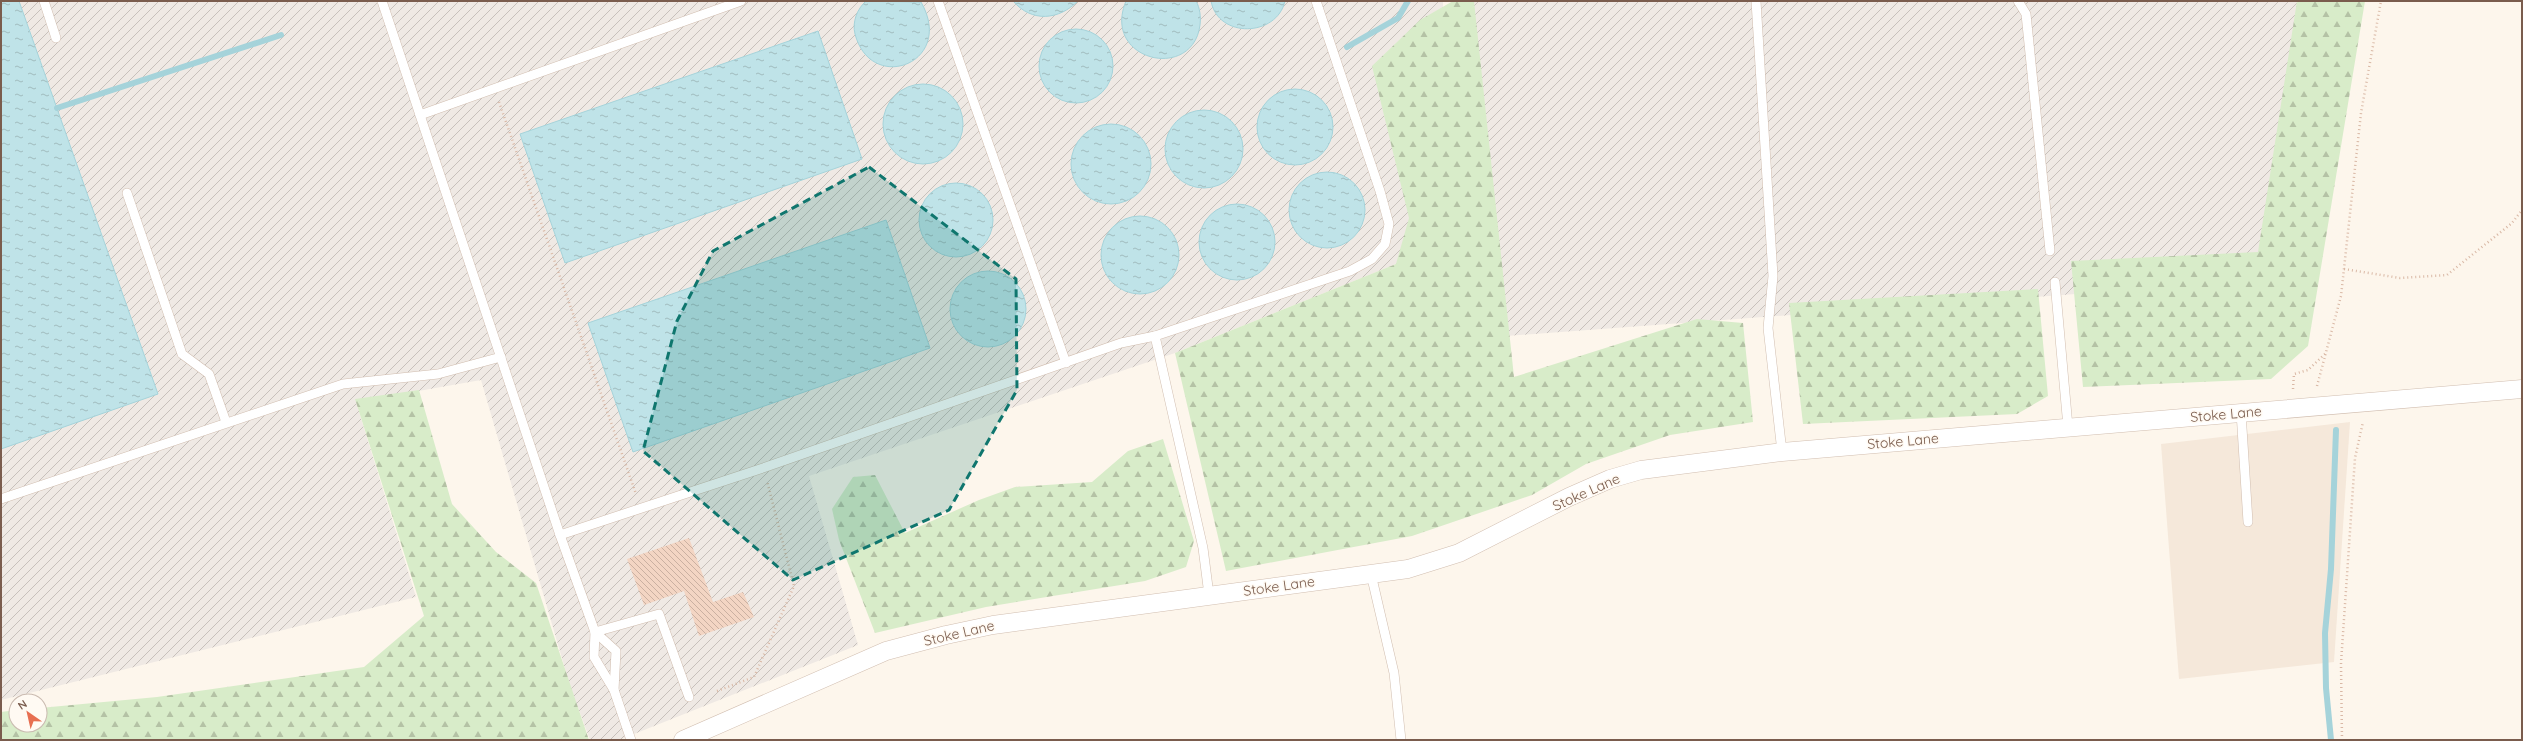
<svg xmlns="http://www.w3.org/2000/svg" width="2523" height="741" font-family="Quicksand,sans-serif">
	<defs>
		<pattern id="industrial-furrows" width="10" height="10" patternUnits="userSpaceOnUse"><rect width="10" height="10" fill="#efe9e4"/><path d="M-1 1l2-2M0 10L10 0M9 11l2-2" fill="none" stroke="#c7c0bb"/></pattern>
		<pattern id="forest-firs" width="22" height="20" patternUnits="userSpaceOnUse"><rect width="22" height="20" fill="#d8ecc9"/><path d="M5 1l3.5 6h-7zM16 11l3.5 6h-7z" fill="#b4c2a5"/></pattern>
		<pattern id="water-ripples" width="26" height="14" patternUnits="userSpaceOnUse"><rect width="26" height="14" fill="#bfe3e8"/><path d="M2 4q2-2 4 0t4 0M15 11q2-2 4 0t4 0" fill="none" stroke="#a0bbbe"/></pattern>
		<pattern id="building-back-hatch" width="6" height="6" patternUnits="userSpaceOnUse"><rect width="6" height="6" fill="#f3d5c3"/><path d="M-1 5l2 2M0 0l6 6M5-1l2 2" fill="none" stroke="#cab0a1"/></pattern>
	</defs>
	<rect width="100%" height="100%" fill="#fdf6ec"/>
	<polygon fill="#f5e8da" points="2350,422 2334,662 2179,679 2161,444"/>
	<g fill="url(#industrial-furrows)">
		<polygon points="1,1 1443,1 1441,246 1175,353 809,476 858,645 619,740 590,740 570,686 481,380 356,402 416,597 1,700"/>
		<polygon points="1458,1 2330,1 2277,279 1493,337"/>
	</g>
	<g fill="url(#forest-firs)">
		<polygon points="1453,1 1474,1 1514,377 1697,319 1743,323 1753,422 1670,435 1586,464 1532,495 1412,536 1226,571 1175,353 1396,264 1409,218 1372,66 1420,20"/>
		<polygon points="2297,1 2365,1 2308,346 2271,379 2083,387 2071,261 2258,252"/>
		<polygon points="2038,289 2048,396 2017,414 1803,424 1789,303"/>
		<polygon points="419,390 452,504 496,552 536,583 589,740 1,740 1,712 16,710 16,725 40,725 40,708 157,697 364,667 424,616 355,399"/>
		<polygon points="1163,439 1194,541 1186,567 1145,581 986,607 875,633 839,540 832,509 853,477 875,475 905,533 979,500 1015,487 1092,482 1128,451"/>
	</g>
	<g fill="url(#water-ripples)" stroke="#a5d3da">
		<polygon points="1,1 19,1 158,394 1,449"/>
		<path d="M866 1 921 2C956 63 871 95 855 34 852 22 857 9 866 1Z"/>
		<path d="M1013 1H1078C1059 20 1032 23 1013 1Z"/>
		<path d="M1126 1H1196C1200 8 1201 17 1200 25 1193 82 1101 61 1126 1Z"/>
		<path d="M1211 1H1285C1277 37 1218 39 1211 1Z"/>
		<circle cx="1076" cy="66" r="37"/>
		<polygon points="818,31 862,159 565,263 520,134"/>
		<circle cx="923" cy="124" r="40"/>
		<circle cx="1295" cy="127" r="38"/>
		<circle cx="1204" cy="149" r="39"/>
		<circle cx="1111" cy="164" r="40"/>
		<circle cx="1327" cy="210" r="38"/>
		<circle cx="956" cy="220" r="37"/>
		<circle cx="1237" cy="242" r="38"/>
		<circle cx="1140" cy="255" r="39"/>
		<polygon points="886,220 930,348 633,452 588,323"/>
		<circle cx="988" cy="309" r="38"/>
	</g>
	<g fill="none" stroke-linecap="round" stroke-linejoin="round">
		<g stroke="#a5d3da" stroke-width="6">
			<polyline points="1347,47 1398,18 1408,1"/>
			<polyline points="57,108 281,35"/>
			<polyline points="2331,740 2326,688 2325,633 2331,569 2336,430"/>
		</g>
	</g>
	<polygon fill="url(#building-back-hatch)" points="689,538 713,602 743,592 754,617 699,636 684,591 644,605 627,559"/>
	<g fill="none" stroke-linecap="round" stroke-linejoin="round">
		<defs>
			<g id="lane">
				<polyline points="44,1 56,38"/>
				<polyline points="382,1 560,535 595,632 594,657 614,690 631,740"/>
				<polyline points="938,1 1066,363"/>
				<polyline points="1756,1 1773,276 1768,328 1782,452"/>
				<polyline points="2018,1 2026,14 2050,251"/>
				<polyline points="420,115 741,1"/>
				<polyline points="127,193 182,354 209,374 226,422"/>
				<polyline points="2055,282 2068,427"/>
				<polyline points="1155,336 1203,548 1209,595"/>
				<polyline points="2241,412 2248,522"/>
				<polyline points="1,499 343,384 438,374 501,357"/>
				<polyline points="560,535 763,468 1121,343 1155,336 1350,271 1372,259 1385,244 1389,224 1380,191 1316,1"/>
				<polyline points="1371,574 1394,673 1401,740"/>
				<polyline points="595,632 659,614 689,697"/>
				<polyline points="595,632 616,651 614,690"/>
			</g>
			<polyline id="street" points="683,740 886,651 946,635 993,625 1408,569 1459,553 1569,497 1610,479 1641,470 1782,452 2522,389"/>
		</defs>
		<use href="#lane" stroke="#d1beb0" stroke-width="10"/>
		<use href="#street" stroke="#d1beb0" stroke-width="19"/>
		<g stroke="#d9b8a5" stroke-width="2.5" stroke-dasharray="1 3" stroke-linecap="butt">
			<polyline points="499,102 636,494"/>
			<polyline points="2344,269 2400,278 2447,275 2512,223 2522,210"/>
			<polyline points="2317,386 2341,296 2361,113 2381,1"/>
			<polyline points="2293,389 2294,374 2308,370 2326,353"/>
			<polyline points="717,691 754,677 794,586 767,481"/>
			<polyline points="2342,740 2341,663 2355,458 2363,422"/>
		</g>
		<use href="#lane" stroke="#fff" stroke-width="9"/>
		<use href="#street" stroke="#fff" stroke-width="18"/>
	</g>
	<path fill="#0f766e" fill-opacity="0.2" stroke="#0f766e" stroke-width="3" stroke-dasharray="8 5" stroke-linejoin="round" d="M869 167 1016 279 1017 390 949 510 793 580 643 451 677 321 713 251Z"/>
	<g text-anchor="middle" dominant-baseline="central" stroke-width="3" stroke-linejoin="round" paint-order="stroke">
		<g font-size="14" fill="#7a5c4d" stroke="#fffaf3">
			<text transform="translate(2226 414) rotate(-5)">Stoke Lane</text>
			<text transform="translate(1903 441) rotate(-5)">Stoke Lane</text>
			<text transform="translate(1586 492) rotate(-24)">Stoke Lane</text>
			<text transform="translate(1279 586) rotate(-8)">Stoke Lane</text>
			<text transform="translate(959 633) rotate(-13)">Stoke Lane</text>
		</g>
	</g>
	<rect width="2523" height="741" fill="none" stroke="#7a5c4d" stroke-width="4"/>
	<g transform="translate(28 713) rotate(326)"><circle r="19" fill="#fffaf3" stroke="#cabbb1"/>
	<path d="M0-3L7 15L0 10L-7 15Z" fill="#e76f51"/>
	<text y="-6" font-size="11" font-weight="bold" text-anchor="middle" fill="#7a5c4d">N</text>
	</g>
</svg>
